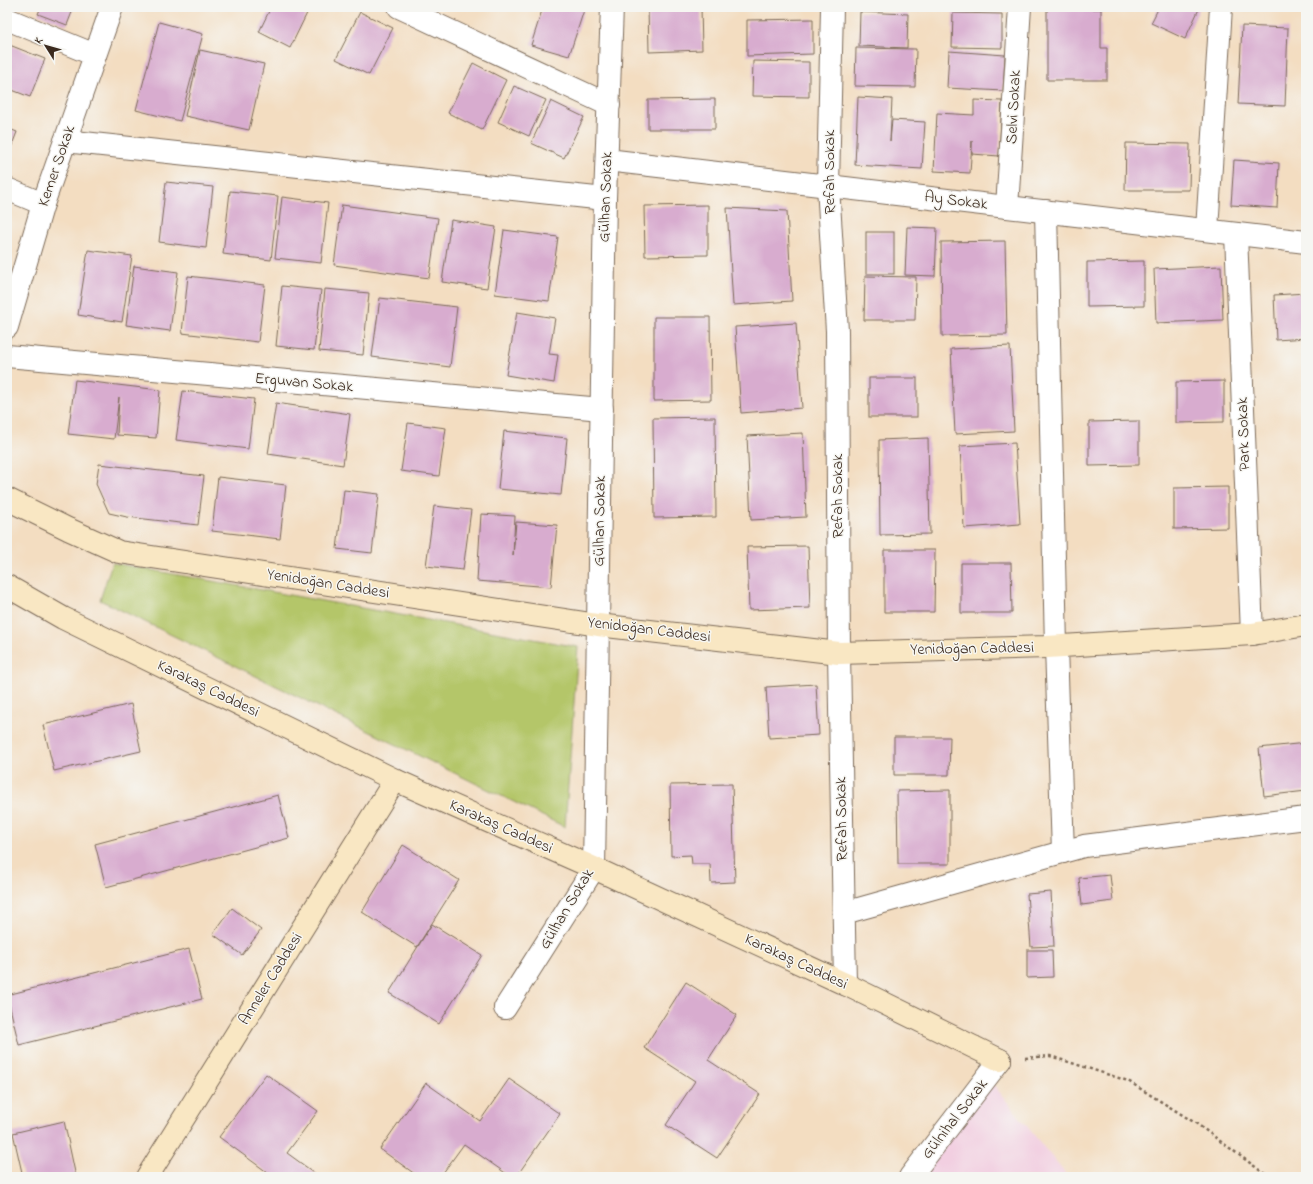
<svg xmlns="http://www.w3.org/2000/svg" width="1313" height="1184" font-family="'Indie Flower',sans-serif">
	<rect width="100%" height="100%" fill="#f6f6f2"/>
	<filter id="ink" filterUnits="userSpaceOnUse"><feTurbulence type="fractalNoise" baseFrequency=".025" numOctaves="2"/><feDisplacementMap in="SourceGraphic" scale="8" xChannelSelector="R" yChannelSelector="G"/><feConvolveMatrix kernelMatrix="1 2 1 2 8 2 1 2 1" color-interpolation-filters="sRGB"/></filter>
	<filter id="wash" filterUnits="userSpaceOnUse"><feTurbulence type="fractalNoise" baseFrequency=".012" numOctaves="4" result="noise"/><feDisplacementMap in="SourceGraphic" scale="16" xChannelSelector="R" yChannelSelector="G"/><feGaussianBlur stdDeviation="0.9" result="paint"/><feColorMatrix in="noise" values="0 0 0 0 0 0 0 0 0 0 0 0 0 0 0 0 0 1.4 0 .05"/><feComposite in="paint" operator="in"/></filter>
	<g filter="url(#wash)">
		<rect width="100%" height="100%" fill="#f3ddc1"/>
		<polygon fill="#f2cfe1" points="992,1083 1068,1177 921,1177"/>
		<polygon fill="#b4c669" stroke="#787844" points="112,563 578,647 565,827 100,600"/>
		<g id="blocks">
			<g fill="#d8accf">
				<polygon points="41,7 74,7 67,25 38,14"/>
				<polygon points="271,7 310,7 290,48 259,32"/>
				<polygon points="543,7 585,7 569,56 531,45"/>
				<polygon points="648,7 701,7 702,50 649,52"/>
				<polygon points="1159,7 1200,7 1185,39 1151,23"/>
				<polygon points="1047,9 1101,9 1101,48 1107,48 1107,80 1047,80"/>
				<polygon points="360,12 393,28 369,75 336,59"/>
				<polygon points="860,12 908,14 907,48 859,46"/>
				<polygon points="953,13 1002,14 1002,48 952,47"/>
				<polygon points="813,19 813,54 747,56 747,20"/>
				<polygon points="159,22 203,34 180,121 136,110"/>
				<polygon points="1242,26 1288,28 1285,106 1238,104"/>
				<polygon points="7,44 45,59 30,97 7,88"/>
				<polygon points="856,48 916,49 915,87 855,86"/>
				<polygon points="200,50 264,64 249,130 185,116"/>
				<polygon points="949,51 1005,55 1003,91 947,88"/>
				<polygon points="753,61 809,62 809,97 752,96"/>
				<polygon points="473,63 506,80 482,130 448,113"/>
				<polygon points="514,86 546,100 529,136 498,122"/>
				<polygon points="858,97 892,99 890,141 892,120 925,122 922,169 855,165"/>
				<polygon points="715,99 715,129 648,129 648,100"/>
				<polygon points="974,100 1002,101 999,156 972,154 972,141 970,173 934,171 937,113 974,115"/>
				<polygon points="551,101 584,117 564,158 531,143"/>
				<polygon points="7,128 17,132 7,158"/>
				<polygon points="1126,143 1190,144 1189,190 1125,190"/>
				<polygon points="1234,160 1279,163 1277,208 1231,205"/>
				<polygon points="166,182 213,187 206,248 159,242"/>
				<polygon points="230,191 278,196 271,260 223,254"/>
				<polygon points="282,197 328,203 321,263 275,258"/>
				<polygon points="342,205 438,218 429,278 334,265"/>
				<polygon points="708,205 708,255 645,256 644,206"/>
				<polygon points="727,208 787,211 792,301 733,305"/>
				<polygon points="451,220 496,227 487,288 442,282"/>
				<polygon points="907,227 937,228 935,276 905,275"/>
				<polygon points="504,230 558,237 549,301 495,294"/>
				<rect x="866" y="232" width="28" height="42"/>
				<polygon points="1005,241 1007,335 942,336 941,242"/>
				<polygon points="88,250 132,256 122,322 78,315"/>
				<polygon points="1144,261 1144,306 1087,307 1087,262"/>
				<polygon points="134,266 178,272 170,331 126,325"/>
				<polygon points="1221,266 1223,320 1156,323 1154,269"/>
				<polygon points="188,276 265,285 258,342 182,333"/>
				<polygon points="865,276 916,277 915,320 864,320"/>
				<polygon points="282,286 321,290 314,350 276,346"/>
				<polygon points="325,289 369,293 363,355 319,351"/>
				<polygon points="1306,293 1306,338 1276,340 1274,295"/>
				<polygon points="380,298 457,307 450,367 372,357"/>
				<polygon points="517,312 555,318 549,354 558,355 554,383 506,375"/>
				<polygon points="654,317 710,317 711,400 654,401"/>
				<polygon points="796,323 802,408 741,413 735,327"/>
				<polygon points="1010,346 1014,431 955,434 951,349"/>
				<rect x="869" y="378" width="48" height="39"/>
				<polygon points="75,380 160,390 156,438 117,435 119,397 114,439 68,434"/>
				<polygon points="1224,381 1224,422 1176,423 1176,382"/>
				<polygon points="183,391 254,399 248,449 176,440"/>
				<polygon points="276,403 350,414 343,465 268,454"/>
				<polygon points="715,417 716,517 654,518 653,418"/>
				<polygon points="1139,421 1139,465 1089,466 1089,422"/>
				<polygon points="408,423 446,428 439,476 401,471"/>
				<polygon points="504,431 567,438 561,495 498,489"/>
				<polygon points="803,433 806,517 751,520 747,436"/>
				<polygon points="928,438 930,534 880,535 879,440"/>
				<polygon points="1015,443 1020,524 964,528 960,446"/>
				<polygon points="99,464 204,476 198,525 127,517 109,513 96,484"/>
				<polygon points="218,477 286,485 280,539 212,531"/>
				<polygon points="1228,487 1228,528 1174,529 1174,488"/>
				<polygon points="344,490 379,494 372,553 337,549"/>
				<polygon points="434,506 471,510 463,570 426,566"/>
				<polygon points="481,514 515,516 513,556 516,522 557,525 551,587 477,581"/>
				<polygon points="808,546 810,608 749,610 747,547"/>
				<polygon points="884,550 935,550 934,612 884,612"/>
				<polygon points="961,563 1011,563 1012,613 961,613"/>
				<polygon points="816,684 819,735 769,738 766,687"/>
				<polygon points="131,704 141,751 54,771 43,725"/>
				<polygon points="894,737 950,737 949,775 894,775"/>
				<polygon points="1306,743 1306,791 1264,796 1259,748"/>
				<polygon points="732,784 735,882 711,883 710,864 692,864 691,855 671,856 670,785"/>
				<polygon points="950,790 950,864 898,864 897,791"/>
				<polygon points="278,795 289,838 106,887 95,844"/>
				<polygon points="403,845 459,880 417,947 362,912"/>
				<polygon points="1110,875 1113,901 1082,905 1079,878"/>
				<polygon points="1051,892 1054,946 1031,947 1027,894"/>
				<polygon points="232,908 261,930 242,955 213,934"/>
				<polygon points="432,924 482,955 439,1024 389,993"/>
				<polygon points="189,949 202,999 19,1045 7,995"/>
				<polygon points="1027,950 1052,950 1053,977 1027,978"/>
				<polygon points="686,982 737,1015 708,1060 760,1094 717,1158 666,1125 695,1081 644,1048"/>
				<polygon points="266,1074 318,1111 287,1153 320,1177 270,1177 271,1175 219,1137"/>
				<polygon points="509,1079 560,1114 516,1177 511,1177 464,1144 440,1177 419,1177 380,1149 426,1083 480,1121"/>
				<polygon points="64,1121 76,1177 23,1177 13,1133"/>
			</g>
		</g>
	</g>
	<g filter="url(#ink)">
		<use href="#blocks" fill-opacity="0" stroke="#7b6957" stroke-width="1"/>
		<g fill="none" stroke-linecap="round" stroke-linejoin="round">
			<defs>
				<g id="street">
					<polyline points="399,7 609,105"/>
					<polyline points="832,7 828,186 837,331 839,653 845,984"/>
					<polyline points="7,19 95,55"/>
					<polyline points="65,141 605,199"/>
					<polyline points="607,160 1306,242"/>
					<polyline points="7,189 43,204"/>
					<polyline points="1007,207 1020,7"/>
					<polyline points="1046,211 1056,647 1063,852"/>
					<polyline points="1207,230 1221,7"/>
					<polyline points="1236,234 1252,634"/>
					<polyline points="7,327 43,204 112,7"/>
					<polyline points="7,356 602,409"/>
					<polyline points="844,913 1084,846 1306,818"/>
					<polyline points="505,1008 594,868 605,199 612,7"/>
					<polyline points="910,1177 1000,1060"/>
				</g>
				<g id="secondary">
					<polyline points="7,499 68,529 119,552 598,625 839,653 1047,647 1252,634 1306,625"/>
					<polyline points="7,586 63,618 395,780 594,868 845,984 1000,1060"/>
					<polyline points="147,1177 395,780"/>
				</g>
			</defs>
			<use href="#street" stroke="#7b6957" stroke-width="24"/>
			<use href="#secondary" stroke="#7b6957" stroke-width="24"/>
			<polyline stroke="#7b6957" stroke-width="2.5" stroke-dasharray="3 3" stroke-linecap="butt" points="1025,1058 1050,1056 1128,1081 1197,1124 1269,1177"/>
			<use href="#street" stroke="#fff" stroke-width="22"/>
			<use href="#secondary" stroke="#f9e7c3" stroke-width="22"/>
		</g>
	</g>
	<g text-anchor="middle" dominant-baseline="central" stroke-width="3" stroke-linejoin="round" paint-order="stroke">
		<g font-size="16" fill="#3b2a1e" stroke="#f6f6f2">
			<text transform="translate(1014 107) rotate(-87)">Selvi Sokak</text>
			<text transform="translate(57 166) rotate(-71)">Kemer Sokak</text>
			<text transform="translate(830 172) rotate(-90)">Refah Sokak</text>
			<text transform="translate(606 197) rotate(-88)">Gülhan Sokak</text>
			<text transform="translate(956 201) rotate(7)">Ay Sokak</text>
			<text transform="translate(304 383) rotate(5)">Erguvan Sokak</text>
			<text transform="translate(1244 434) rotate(-92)">Park Sokak</text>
			<text transform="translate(838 496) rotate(-90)">Refah Sokak</text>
			<text transform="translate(600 521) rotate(-89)">Gülhan Sokak</text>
			<text transform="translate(328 584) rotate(9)">Yenidoğan Caddesi</text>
			<text transform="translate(649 630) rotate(7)">Yenidoğan Caddesi</text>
			<text transform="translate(972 649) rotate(-1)">Yenidoğan Caddesi</text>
			<text transform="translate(208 689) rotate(26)">Karakaş Caddesi</text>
			<text transform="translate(842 819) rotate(-91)">Refah Sokak</text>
			<text transform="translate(501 827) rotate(24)">Karakaş Caddesi</text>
			<text transform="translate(567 909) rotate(-59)">Gülhan Sokak</text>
			<text transform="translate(796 962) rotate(25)">Karakaş Caddesi</text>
			<text transform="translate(271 979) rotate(-58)">Anneler Caddesi</text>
			<text transform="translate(955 1119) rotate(-52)">Gülnihal Sokak</text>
		</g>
	</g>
	<rect width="1313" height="1184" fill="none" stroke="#f6f6f2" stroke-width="24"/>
	<g transform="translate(46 46) rotate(307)" stroke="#f6f6f2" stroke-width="3" paint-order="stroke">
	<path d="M0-3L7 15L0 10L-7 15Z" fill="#3b2a1e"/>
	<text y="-6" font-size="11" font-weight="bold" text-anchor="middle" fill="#3b2a1e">K</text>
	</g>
</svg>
